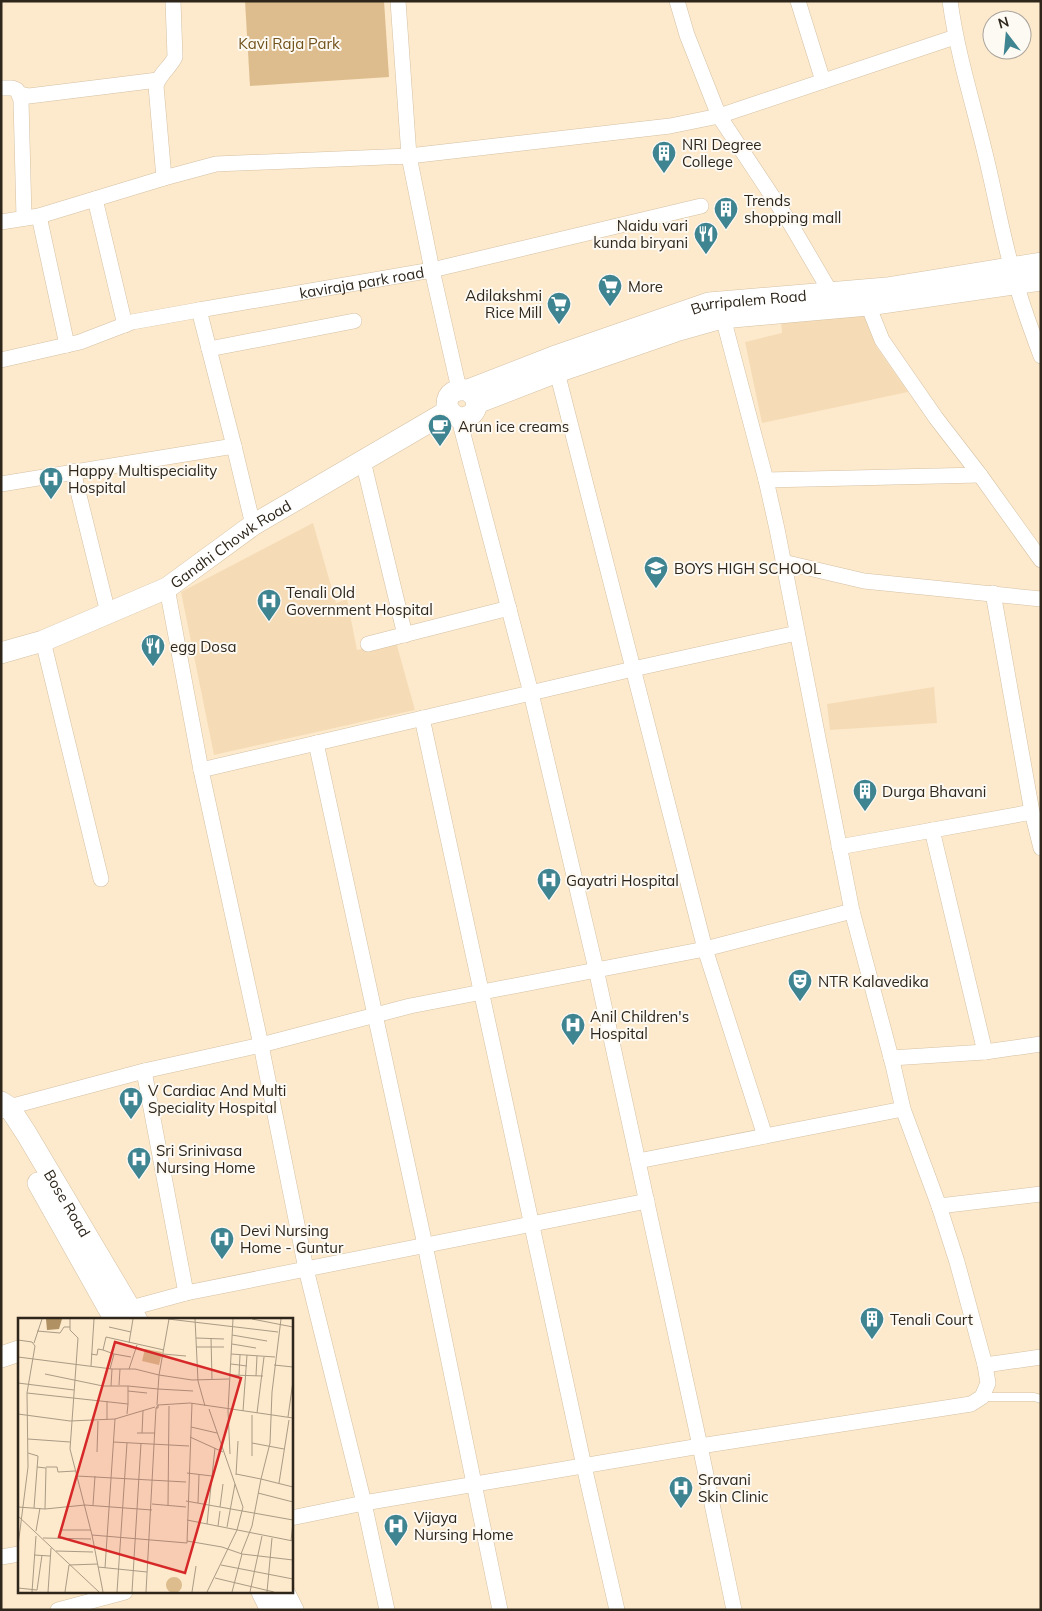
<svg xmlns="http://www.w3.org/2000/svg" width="1042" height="1611" font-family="Mulish,sans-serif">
	<rect width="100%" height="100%" fill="#fde9cb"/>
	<g fill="#f5dcb7">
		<polygon points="866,313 879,344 876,346 908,392 762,423 745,342 782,333 781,321"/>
		<polygon points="313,523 336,603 347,599 357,650 396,642 415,710 214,755 181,592"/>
		<polygon points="934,687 937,723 830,730 827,704"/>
	</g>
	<polygon fill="#ddbd8e" points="245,1 384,1 389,77 250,86"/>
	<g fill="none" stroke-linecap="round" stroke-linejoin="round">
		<defs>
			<polyline id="lane" points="982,1397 1034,1397 1041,1399"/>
			<g id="street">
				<polyline points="398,1 409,156 670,126 719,116 955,37"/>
				<polyline points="677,1 687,35 719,116 790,223 831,293"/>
				<polyline points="798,1 823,81"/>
				<path d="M950 1C957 53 973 103 985 153 996 197 1003 241 1016 283 1023 308 1032 332 1041 356"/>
				<polyline points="1,88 12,88 17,90 21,100 24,218"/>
				<polyline points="20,94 29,96 158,80"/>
				<path d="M164 178 156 86C159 74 170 68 175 57L173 1"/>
				<polyline points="95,199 125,325"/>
				<polyline points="39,216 67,345"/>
				<polyline points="1,222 39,216 164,178 216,164 409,156 432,270 701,206"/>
				<polyline points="868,305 882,340 936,418 980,475 1041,560"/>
				<path id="s1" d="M199 310 432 270 459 389"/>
				<polyline points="209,349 354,321"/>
				<polyline points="1,360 80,342 132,322 199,310 234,446"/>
				<polyline points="557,372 705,949 765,1136"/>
				<polyline points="459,419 531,693 596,969 700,1446 734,1610"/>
				<polyline points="363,461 405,635"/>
				<polyline points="73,471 108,613"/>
				<polyline points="766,480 980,475"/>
				<polyline points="1,484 234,446 253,525"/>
				<polyline points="783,562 864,581 1041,599"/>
				<polyline points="167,588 201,770 261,1045 306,1269 364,1503 387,1610"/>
				<polyline points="993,593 1032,812 1041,848"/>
				<polyline points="43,641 101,879"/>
				<polyline points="368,644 509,608"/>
				<polyline points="422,718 584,1466 617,1610"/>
				<polyline points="316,743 425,1245 500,1610"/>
				<polyline points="201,770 633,669 797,633"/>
				<polyline points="932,830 985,1052"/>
				<polyline points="839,847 1032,812"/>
				<polyline points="891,1058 985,1052 1041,1044"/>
				<polyline points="144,1071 186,1293"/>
				<polyline points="1,1111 9,1107 144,1071 261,1045 410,1006 705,949 852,911"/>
				<polyline points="638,1161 903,1109"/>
				<polyline points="939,1206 1041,1194"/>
				<polyline points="131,1308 186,1293 647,1201"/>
				<polyline points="985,1365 1041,1357"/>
				<polyline points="291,1518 364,1503 700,1446 971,1404 982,1397 988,1383 985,1365 957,1262 939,1206 903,1109 893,1065 852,911 777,529 766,480 721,310"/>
				<polyline points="1,1557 19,1554"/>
				<polyline points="58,1610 125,1592"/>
			</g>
			<g id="secondary">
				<path id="s2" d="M468 390 476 398C481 419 453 426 447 405 447 392 456 389 468 390L553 357 709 303 887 288 1041 263"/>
				<polyline points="477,403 557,372 676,331 722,318 868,305 1041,280"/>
				<path id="s3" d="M1 653 43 641 167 588 253 525 448 411"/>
				<path id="s4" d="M1 1102 9 1107 26 1133 137 1320"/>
				<polyline points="38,1183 115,1320"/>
				<polyline points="1,1357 19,1351"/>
				<polyline points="262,1592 271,1610"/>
				<polyline points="284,1592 293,1610"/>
			</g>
		</defs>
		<use href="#lane" stroke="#d5c1a4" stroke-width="9"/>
		<use href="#street" stroke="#d5c1a4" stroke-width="16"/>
		<use href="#secondary" stroke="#d5c1a4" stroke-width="22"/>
		<use href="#lane" stroke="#fff" stroke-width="8"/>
		<use href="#street" stroke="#fff" stroke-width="15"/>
		<use href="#secondary" stroke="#fff" stroke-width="21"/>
	</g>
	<defs>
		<symbol id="building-pin" viewBox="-11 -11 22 30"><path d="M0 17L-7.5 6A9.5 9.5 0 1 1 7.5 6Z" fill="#3f8491" stroke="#fdf9f3"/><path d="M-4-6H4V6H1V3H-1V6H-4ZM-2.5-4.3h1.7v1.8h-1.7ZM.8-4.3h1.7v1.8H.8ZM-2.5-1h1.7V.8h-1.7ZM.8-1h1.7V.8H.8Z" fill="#fff"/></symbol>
		<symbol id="restaurant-pin" viewBox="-11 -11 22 30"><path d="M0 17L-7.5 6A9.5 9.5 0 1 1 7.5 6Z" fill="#3f8491" stroke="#fdf9f3"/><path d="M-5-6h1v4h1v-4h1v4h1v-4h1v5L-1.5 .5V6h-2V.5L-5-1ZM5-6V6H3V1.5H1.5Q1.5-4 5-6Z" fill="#fff"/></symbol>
		<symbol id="supermarket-pin" viewBox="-11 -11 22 30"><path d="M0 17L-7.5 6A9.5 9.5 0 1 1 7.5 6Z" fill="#3f8491" stroke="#fdf9f3"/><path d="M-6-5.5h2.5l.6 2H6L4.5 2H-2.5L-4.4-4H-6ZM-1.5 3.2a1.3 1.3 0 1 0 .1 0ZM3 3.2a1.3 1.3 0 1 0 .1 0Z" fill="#fff"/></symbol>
		<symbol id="cafe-pin" viewBox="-11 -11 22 30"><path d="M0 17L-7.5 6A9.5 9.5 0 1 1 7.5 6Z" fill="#3f8491" stroke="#fdf9f3"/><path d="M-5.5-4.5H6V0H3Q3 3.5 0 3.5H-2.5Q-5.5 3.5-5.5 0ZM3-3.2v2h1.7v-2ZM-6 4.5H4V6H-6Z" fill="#fff"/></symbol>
		<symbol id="hospital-pin" viewBox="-11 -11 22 30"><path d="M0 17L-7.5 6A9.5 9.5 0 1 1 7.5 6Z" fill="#3f8491" stroke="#fdf9f3"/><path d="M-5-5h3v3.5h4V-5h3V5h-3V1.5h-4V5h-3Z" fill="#fff"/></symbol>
		<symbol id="school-pin" viewBox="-11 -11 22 30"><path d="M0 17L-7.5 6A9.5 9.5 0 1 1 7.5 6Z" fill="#3f8491" stroke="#fdf9f3"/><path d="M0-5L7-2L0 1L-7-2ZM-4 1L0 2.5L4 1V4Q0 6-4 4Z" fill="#fff"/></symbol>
		<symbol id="theatre-pin" viewBox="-11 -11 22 30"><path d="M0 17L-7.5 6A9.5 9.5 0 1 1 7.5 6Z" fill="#3f8491" stroke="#fdf9f3"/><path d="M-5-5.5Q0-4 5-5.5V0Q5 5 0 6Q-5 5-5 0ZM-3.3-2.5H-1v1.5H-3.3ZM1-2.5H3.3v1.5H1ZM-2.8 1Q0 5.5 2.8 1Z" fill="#fff"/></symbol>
	</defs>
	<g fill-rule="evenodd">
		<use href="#building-pin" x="650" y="139" width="28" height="38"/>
		<use href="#building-pin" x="712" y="195" width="28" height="38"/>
		<use href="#restaurant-pin" x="692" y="220" width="28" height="38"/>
		<use href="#supermarket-pin" x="596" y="272" width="28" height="38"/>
		<use href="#supermarket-pin" x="545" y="290" width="28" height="38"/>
		<use href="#cafe-pin" x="426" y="412" width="28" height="38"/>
		<use href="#hospital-pin" x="37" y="465" width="28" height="38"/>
		<use href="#school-pin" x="642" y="554" width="28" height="38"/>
		<use href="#hospital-pin" x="255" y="587" width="28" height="38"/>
		<use href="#restaurant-pin" x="139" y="632" width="28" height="38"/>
		<use href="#building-pin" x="851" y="777" width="28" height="38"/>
		<use href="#hospital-pin" x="535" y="866" width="28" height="38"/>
		<use href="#theatre-pin" x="786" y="967" width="28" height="38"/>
		<use href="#hospital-pin" x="559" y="1011" width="28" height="38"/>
		<use href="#hospital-pin" x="117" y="1085" width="28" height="38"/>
		<use href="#hospital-pin" x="125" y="1145" width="28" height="38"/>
		<use href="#hospital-pin" x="208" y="1225" width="28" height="38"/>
		<use href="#building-pin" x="858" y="1305" width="28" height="38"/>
		<use href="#hospital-pin" x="667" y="1474" width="28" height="38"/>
		<use href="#hospital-pin" x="382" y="1512" width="28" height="38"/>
	</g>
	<g text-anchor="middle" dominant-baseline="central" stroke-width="4" stroke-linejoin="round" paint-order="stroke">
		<g font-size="15" fill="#71521b" stroke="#fdf9f3">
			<text x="289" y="43">Kavi Raja Park</text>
		</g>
		<g font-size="15" fill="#2e261b" stroke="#fdf9f3" text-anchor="start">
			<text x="682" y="144">NRI Degree<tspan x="682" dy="17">College</tspan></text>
			<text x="744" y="200">Trends<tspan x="744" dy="17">shopping mall</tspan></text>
			<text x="688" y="225" text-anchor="end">Naidu vari<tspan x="688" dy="17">kunda biryani</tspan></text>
			<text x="628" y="286">More</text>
			<text x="542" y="295" text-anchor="end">Adilakshmi<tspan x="542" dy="17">Rice Mill</tspan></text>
			<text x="458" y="426">Arun ice creams</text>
			<text x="68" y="470">Happy Multispeciality<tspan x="68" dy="17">Hospital</tspan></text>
			<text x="674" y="568">BOYS HIGH SCHOOL</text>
			<text x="286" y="592">Tenali Old<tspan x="286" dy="17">Government Hospital</tspan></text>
			<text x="170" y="646">egg Dosa</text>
			<text x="882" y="791">Durga Bhavani</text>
			<text x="566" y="880">Gayatri Hospital</text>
			<text x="818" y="981">NTR Kalavedika</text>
			<text x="590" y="1016">Anil Children's<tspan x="590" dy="17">Hospital</tspan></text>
			<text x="148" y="1090">V Cardiac And Multi<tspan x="148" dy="17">Speciality Hospital</tspan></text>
			<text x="156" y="1150">Sri Srinivasa<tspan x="156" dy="17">Nursing Home</tspan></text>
			<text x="240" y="1230">Devi Nursing<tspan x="240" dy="17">Home - Guntur</tspan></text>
			<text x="890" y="1319">Tenali Court</text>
			<text x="698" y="1479">Sravani<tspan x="698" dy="17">Skin Clinic</tspan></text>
			<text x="414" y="1517">Vijaya<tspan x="414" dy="17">Nursing Home</tspan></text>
		</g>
		<g font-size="15" fill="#2e261b" stroke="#fdf9f3">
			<text stroke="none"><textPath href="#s1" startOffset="165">kaviraja park road</textPath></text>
			<text stroke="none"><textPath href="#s2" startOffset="386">Burripalem Road</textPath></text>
			<text stroke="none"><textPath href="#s3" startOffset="256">Gandhi Chowk Road</textPath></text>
			<text stroke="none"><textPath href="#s4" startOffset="122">Bose Road</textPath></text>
		</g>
	</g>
	<g transform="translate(18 1318)">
		<rect width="275" height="275" fill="#fde9cb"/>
		<path d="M127 31 144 34 141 47 124 43ZM148 267a8 8 0 1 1 16 0a8 8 0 1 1-16 0Z" fill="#ddbd8e"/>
		<path d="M28 1H44L41 11 29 12Z" fill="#af9163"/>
		<path fill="none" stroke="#aa9b85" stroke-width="1" d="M52 1V12L60 20 52 131 74 217 85 274M150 1 260 14M151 1 141 57 174 62 211 61M177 1 180 63 187 88M234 1 275 9M263 1 254 74 252 125 243 161 275 169M91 9 113 14M19 13 42 15 46 9H52M214 17 249 23M178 20 206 21M193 20 194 62M0 22 14 24 17 28 9 75 10 149 0 228M16 25 24 1M111 25 115 1M214 26 238 30M178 29H206M73 36 79 37 80 31 85 32M96 36 113 39M145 36 168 38M213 36 257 39M0 39 94 51H117L141 57 140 71 175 73M213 46 229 48M256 47 275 49M73 48 76 1M92 51 96 36 85 32 88 19 146 32M111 51 119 27M27 56 85 68H110V86M212 57 245 58M221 57 222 37M238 58 239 38M0 65 56 72M101 67 102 51M93 68 94 51M110 68 140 71 139 87M110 73 129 75M9 75 110 86 109 96M140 87 138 90H140V87L172 85 275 100M225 93 229 37M239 95 246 39M0 96 52 103M234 97V138M270 99 275 63M89 101V83M52 103 97 101 137 89M173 109 199 115M119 115H137M124 115 125 93M172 119 205 134M10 121 52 124M95 124 171 128M234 125 266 131M79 134 80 103M10 135 20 138 16 190M212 136 210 93 215 1M19 149 28 150 27 191M28 149H39L40 154 57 153M169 155 194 158M218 156 243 161 234 208 223 236M218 157 220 123M59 158 168 164M261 165 271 102M240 175 275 184M168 183 275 202M180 185 181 157M134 186 168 189M67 187 134 192M75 187 77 158M150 188 151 88M0 189 27 191 67 187M202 189 205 166M0 198 81 274M169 202 275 223M189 206 197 130M200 208 202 193M209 209 217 166M42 212H73M18 213 22 190M74 217 169 225 174 85M25 220 73 221M169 223 204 229 224 236 275 242M273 223 275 204M38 233 75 234M16 237 32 238M203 247 275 261M80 249 129 254M87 250 97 101M197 260 256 274M0 270 19 272 24 237M14 274 18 218M30 274 33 230M47 274 51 247 80 246M99 274 109 125M114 274 123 125M128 274 138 90M174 274 178 248M189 274 219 212 225 189 191 91M214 274 224 236M232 274 244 218M249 274 254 220"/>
		<path fill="#d62828" fill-opacity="0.15" stroke="#d62828" stroke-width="2.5" d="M97 24 223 60 167 255 41 219Z"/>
		<rect width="275" height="275" fill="none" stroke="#2e261b" stroke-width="2.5"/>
	</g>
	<rect width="1042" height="1611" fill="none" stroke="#2e261b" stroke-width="5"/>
	<g transform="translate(1007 35) rotate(344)"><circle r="24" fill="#fdf9f3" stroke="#aaa59d"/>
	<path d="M0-4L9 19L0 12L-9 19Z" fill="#3f8491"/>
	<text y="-8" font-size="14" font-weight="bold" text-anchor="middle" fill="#2e261b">N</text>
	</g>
</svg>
